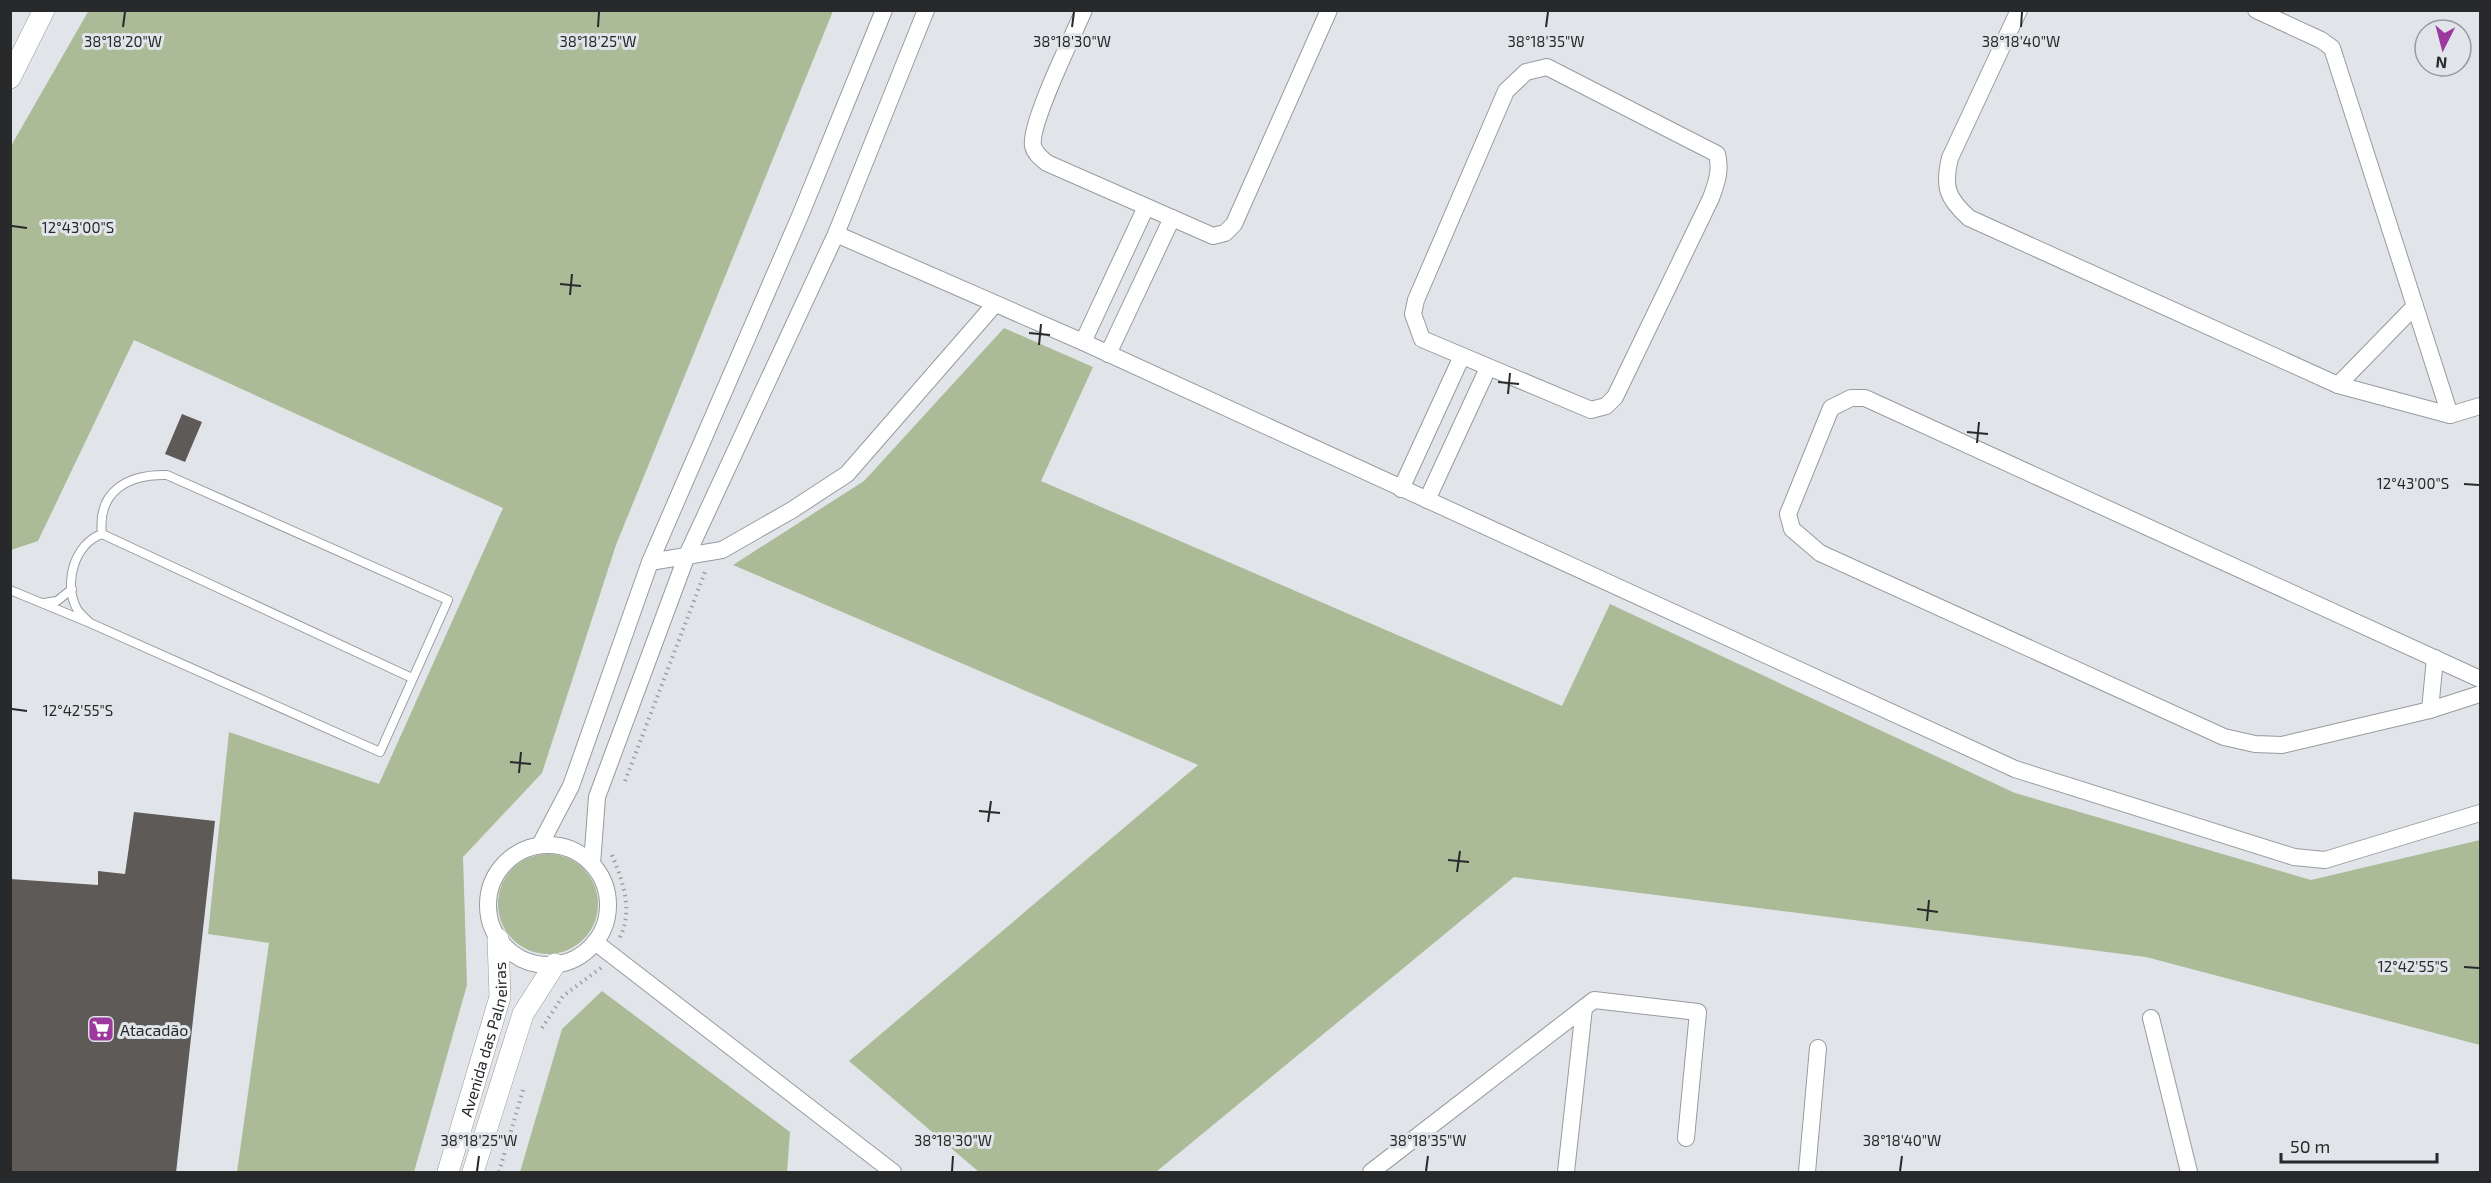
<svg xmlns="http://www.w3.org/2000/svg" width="2491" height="1183" font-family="'Exo 2',sans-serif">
	<rect width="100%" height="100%" fill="#e1e5e9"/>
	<g fill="#abbb98">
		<polygon points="89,10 833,11 616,545 542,773 463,857 467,985 414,1172 237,1172 269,943 208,934 229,732 379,784 503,508 134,340 38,541 11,550 11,146"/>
		<polygon points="1004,328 1093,367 1041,481 1562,706 1610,604 2015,793 2311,880 2480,840 2480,1045 2146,957 1514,877 1156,1172 979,1172 849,1061 1198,765 733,565 864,481"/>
		<circle cx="548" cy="904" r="50"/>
		<polygon points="602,991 790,1132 787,1172 520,1172 562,1029"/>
	</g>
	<g fill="#5d5a57">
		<polygon points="182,414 202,422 185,462 165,454"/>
		<polygon points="134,812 215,821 176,1173 10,1173 10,879 98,885 98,871 125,874"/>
	</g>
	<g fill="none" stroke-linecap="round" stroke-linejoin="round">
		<defs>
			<g id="service">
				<polyline points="102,534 412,678"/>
				<path d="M10 590 90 623 380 752 448 600 167 475C128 474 97 491 102 534 74 544 63 584 77 609 80 614 86 619 90 623"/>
				<polyline points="44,603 57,601 72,589"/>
			</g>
			<g id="minor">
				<path d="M1084 10C1073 36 1029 124 1033 146 1035 154 1041 158 1047 163L1213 236 1225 233 1234 224 1329 10"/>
				<path d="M2019 10 1950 158C1943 187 1947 198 1969 218L2338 385 2450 415 2480 406"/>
				<polyline points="2256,10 2321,40 2332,48 2450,415"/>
				<path d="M1547 67 1717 154C1721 170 1717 182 1711 198L1615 397 1606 406 1591 410 1422 339 1413 314 1416 300 1506 91 1526 72Z"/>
				<polyline points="836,234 1083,342 2015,769 2294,857 2325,860 2480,813"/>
				<polyline points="1083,342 1146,207"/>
				<polyline points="1108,354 1172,218"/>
				<polyline points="2338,385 2415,306"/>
				<polyline points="1401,489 1462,356"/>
				<polyline points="1427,500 1488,368"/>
				<polyline points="650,562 722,550 792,510 847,474 995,304"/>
				<polyline points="2480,679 1865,398 1851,398 1831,408 1788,514 1792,529 1820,553 2224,737 2255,744 2282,745 2430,710 2480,694"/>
				<polyline points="2430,710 2435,658"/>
				<polyline points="540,845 571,786 650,562 800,216 884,10"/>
				<circle cx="548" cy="905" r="60"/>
				<polyline points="592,864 597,797 687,555 836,234 926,10"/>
				<polyline points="595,942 893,1172"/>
				<polyline points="2151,1018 2189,1172"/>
				<polyline points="1371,1172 1594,1000 1698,1012 1686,1138"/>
				<polyline points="1566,1172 1584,1008"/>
				<polyline points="1807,1172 1818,1048"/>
			</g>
			<g id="tertiary">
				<polyline points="10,78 44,10"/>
				<path id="s1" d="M448 1172 500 997 498 939"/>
				<polyline points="473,1172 523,1014 555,964"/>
			</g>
		</defs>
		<use href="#service" stroke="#979b9e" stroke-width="10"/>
		<use href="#minor" stroke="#979b9e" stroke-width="18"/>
		<use href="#tertiary" stroke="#979b9e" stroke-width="22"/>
		<g stroke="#9da0a3" stroke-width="4" stroke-dasharray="1.5 4.5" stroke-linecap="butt">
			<polyline points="625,781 705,572"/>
			<path d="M612 855C623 882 634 911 619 939"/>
			<polyline points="542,1028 563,996 601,968"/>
			<polyline points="499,1172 523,1090"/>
		</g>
		<use href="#service" stroke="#fff" stroke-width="8"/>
		<use href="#minor" stroke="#fff" stroke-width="16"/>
		<use href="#tertiary" stroke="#fff" stroke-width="21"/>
	</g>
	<path fill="none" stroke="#27292a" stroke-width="2" d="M123 27 125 12M598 27 599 12M1072 27 1074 12M1546 27 1548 12M2021 27 2022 12M12 226 27 228M560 284 581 286M570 295 572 274M1029 333 1050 335M1039 345 1041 324M1498 382 1519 384M1508 394 1510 373M1967 432 1988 434M1977 443 1979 422M2464 484 2479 485M12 709 27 711M510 762 531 764M519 773 521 752M979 811 1000 813M988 822 991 801M1448 860 1469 862M1457 872 1460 851M1917 909 1938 912M1927 921 1929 900M2464 967 2479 968M477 1171 479 1156M952 1171 953 1156M1426 1171 1428 1156M1900 1171 1902 1156"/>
	<defs>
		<symbol id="supermarket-square" viewBox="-11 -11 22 22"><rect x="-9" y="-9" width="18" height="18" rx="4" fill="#9c399f" stroke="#e1e5e9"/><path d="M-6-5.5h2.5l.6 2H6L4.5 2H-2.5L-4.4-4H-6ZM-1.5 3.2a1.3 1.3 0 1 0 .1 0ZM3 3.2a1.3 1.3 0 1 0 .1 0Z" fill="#fff"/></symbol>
	</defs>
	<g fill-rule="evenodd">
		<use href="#supermarket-square" x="86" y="1014" width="30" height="30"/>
	</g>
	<g text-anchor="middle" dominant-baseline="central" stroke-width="6" stroke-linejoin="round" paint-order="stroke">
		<g font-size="16" fill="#27292a" stroke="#e1e5e9" text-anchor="start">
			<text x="120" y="1029">Atacadão</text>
		</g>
		<g font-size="16" fill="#27292a" stroke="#e1e5e9">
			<text stroke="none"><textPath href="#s1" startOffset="138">Avenida das Palneiras</textPath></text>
		</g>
	</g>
	<g font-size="15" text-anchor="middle" fill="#27292a" stroke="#e1e5e9" stroke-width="6" stroke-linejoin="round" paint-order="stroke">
		<text x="123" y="47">38°18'20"W</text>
		<text x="598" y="47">38°18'25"W</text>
		<text x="1072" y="47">38°18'30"W</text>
		<text x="1546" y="47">38°18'35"W</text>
		<text x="2021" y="47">38°18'40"W</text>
		<text x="78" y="233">12°43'00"S</text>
		<text x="2413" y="489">12°43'00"S</text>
		<text x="78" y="716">12°42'55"S</text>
		<text x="2413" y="972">12°42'55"S</text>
		<text x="479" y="1146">38°18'25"W</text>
		<text x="953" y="1146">38°18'30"W</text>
		<text x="1428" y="1146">38°18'35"W</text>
		<text x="1902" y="1146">38°18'40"W</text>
	</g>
	<rect width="2491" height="1183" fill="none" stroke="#27292a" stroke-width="24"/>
	<g transform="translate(2443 48) rotate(186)"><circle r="28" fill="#e1e5e9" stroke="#979a9d" stroke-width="1.5"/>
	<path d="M0-4.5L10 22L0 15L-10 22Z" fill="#9c399f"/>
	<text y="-9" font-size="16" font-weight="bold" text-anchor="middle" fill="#27292a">N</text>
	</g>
	<path d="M2281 1153v9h156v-9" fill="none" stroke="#27292a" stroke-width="3"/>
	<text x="2290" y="1153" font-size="18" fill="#27292a" stroke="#e1e5e9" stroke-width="4.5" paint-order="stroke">50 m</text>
</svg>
